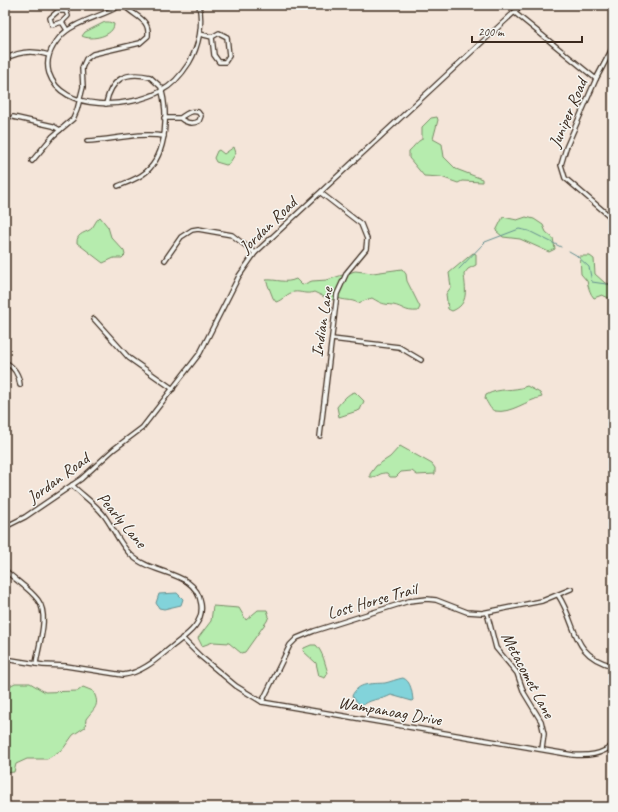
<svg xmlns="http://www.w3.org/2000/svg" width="618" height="812" font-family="Caveat,sans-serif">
	<rect width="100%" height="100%" fill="#f4e5d9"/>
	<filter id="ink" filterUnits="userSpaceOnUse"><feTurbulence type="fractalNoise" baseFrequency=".025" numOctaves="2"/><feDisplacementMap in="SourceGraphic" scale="8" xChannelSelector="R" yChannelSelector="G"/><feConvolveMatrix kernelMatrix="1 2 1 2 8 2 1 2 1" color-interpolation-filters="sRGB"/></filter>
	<g filter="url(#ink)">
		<g fill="#b6ecae" stroke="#788b66">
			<path d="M105 22H109L114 24C114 36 91 41 82 36L85 32Z"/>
			<path d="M437 117 438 120 433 139 442 144 444 157 456 169 482 179V182L462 181 458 183 441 177 424 176 409 158V151C414 147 416 142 422 139V127L431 118Z"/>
			<polygon points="234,147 236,153 229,164 226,165 216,162 214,158 217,151 219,150 224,154"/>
			<path d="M100 217 108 227 111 237 124 251 125 255 122 258H114L103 263 77 243C76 232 88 233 92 228 95 224 96 220 100 217Z"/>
			<polygon points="503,217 517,220 526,217 534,219 543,225 546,232 553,238 555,249 549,252 520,239 503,237 496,231"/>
			<path d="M473 253 476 254V265L468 269 464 274C465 288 470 304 452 311L448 309 446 294 451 287 449 273Z"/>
			<path d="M580 256H590L594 259 595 274 605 283 613 284V298H609L602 295 594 298C590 294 588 286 587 281L581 274Z"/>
			<path d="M402 269 406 274 407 281 420 307 418 311C404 312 404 307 393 305 383 304 382 304 372 298L358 303C351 299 345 301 338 298L331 300 314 292C306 295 301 291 294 292 287 293 283 300 276 302L273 298 266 280C277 279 285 284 296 279L302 285 312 281 327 280 355 271 373 273Z"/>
			<path d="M527 386 540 393 542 397C527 400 511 414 495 411 490 410 488 403 485 399L486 395C500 387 513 392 527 386Z"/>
			<path d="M355 392 364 401 360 410 339 417 337 407C341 402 348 393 355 392Z"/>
			<path d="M400 446 432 464 435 468V474L417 475 412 471 401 472 396 477H390L387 473C380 472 377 478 370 477V474L376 466 390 457Z"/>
			<polygon points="213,606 239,608 246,620 258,610 267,610 269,616 267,621 245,652 241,653 229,643 213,642 202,646 198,638 211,621"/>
			<path d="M311 645H316C323 652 325 664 328 673L325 678 319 676 316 663 303 651 304 648Z"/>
			<path d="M15 683H30L45 692 78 691 83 687 93 691C101 706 94 708 86 719L85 727 73 735 63 749 47 759H27L16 764 14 772 5 773V686L6 688Z"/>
		</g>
		<g fill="#82d3da" stroke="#668f8f">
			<polygon points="177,593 183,599 181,605 164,609 159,608 156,603 159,594"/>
			<path d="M403 678C411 681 412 692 413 700L412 701 391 695C380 701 375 697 363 705L358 703 352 696C358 682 372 684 385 683 390 682 397 679 403 678Z"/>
		</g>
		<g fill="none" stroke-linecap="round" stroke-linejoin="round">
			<g stroke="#668f8f" stroke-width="1">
				<polyline points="569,251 576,255 589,267 592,282 613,285"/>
				<polyline points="459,269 485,242 519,229 529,231 561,247"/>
			</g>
			<defs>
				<g id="street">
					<path d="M121 5C104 16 72 22 60 37 51 47 45 59 49 73 62 113 131 108 161 91 173 85 182 74 189 63 199 46 203 25 199 5"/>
					<polyline points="515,13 596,79"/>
					<polyline points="62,22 68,16 66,11 58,11 50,18 52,25 62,22 67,30"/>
					<polyline points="200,34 212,37 214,55 219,62 225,62 229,56 227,37 219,33 212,37"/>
					<polyline points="613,47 596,79 566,148 561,165 565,178 613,219"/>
					<path d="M5 59C19 51 34 50 49 55"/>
					<path d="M106 104C111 79 125 71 150 77L161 87C168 113 168 153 146 172 138 179 128 182 118 186"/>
					<polyline points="13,117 53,126 60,130"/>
					<path d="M164 118H180C186 114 190 110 198 112L201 116 199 121C192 125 186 123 180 118"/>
					<path d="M87 141C113 140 137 132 164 136"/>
					<path d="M32 161 53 136 73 119 77 110 83 87 82 68 86 59 93 54 140 43 148 36C150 18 134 17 124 5"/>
					<polyline points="165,260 181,237 192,230 198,229 232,235 255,253"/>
					<polyline points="94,319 129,358 173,389"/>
					<polyline points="332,339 399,347 421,360"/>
					<path d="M5 362C14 367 19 374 20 385"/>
					<polyline points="320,436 337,294 347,272 366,249 367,239 361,224 321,193"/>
					<polyline points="5,527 25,517 81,479 114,449 142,428 200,353 239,276 255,253 522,5"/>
					<path d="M5 570C15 580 29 588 38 600 50 616 38 646 36 664"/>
					<path d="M558 595C578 625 570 655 613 666"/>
					<polyline points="487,613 496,648 517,673 524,693 541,721 544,734 542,749"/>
					<path d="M182 638 200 656 236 686 262 702 573 755C588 756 601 755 613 745"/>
					<path d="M5 659 43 665 66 666 123 675C143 673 159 657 174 645 188 634 204 623 201 604 196 569 151 576 130 554 119 543 113 527 103 514 94 503 82 495 72 485"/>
					<polyline points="262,702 290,645 297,638 314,631 409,601 427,599 436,600 467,612 482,613 542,601 571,589"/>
				</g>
			</defs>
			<use href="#street" stroke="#3b2a1e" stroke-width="6"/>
			<use href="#street" stroke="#f6f6f2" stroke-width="3.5"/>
		</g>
	</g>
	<g text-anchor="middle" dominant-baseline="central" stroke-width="3" stroke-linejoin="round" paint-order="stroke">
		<g font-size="17" fill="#3b2a1e" stroke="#f6f6f2">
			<text transform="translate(568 113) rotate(-67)">Juniper Road</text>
			<text transform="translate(268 225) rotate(-44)">Jordan Road</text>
			<text transform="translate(322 322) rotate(-81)">Indian Lane</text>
			<text transform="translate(58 478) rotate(-36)">Jordan Road</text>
			<text transform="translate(122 520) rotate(50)">Pearly Lane</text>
			<text transform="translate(372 601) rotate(-16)">Lost Horse Trail</text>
			<text transform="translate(528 675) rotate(62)">Metacomet Lane</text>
			<text transform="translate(390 711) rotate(10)">Wampanoag Drive</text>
		</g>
	</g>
	<rect width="618" height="812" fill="none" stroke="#f6f6f2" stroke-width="20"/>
	<rect x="10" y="10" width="598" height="792" fill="none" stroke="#3b2a1e" stroke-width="1.5" filter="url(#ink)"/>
	<path d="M472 36v6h110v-6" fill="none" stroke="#3b2a1e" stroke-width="2"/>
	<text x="478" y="36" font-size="12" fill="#3b2a1e" stroke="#f6f6f2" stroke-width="3" paint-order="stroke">200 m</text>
</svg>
